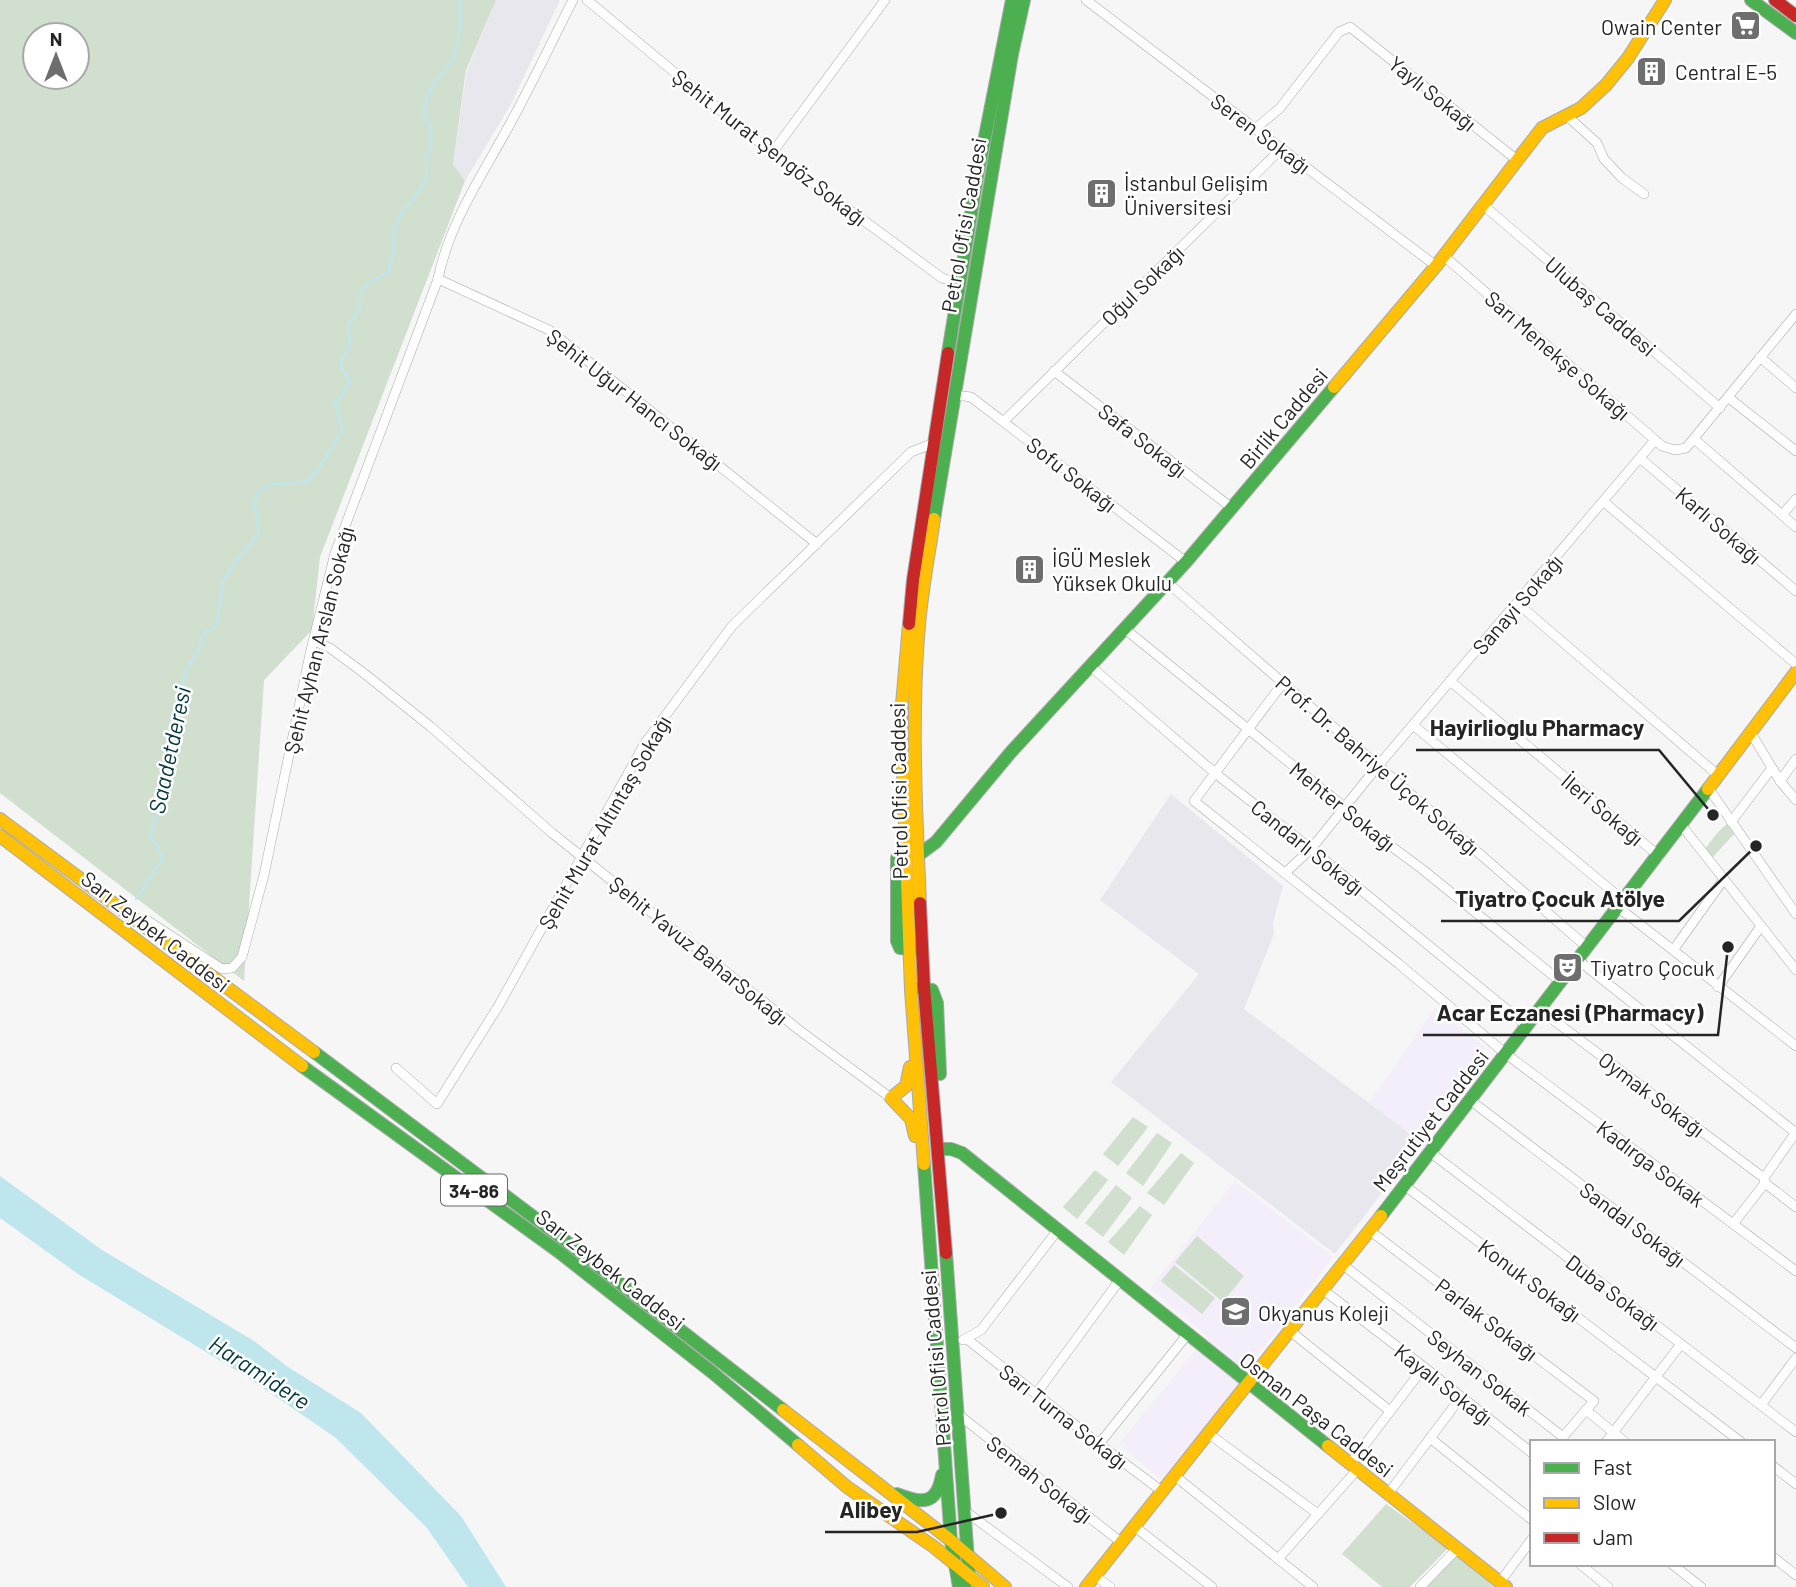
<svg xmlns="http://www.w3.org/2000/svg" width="1796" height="1587" font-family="Barlow,sans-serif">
	<rect width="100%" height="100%" fill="#f6f6f7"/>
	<g fill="#e8e7ed">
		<polygon points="496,0 560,0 511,104 465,181 453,164 467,70"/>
		<polygon points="1171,794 1283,886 1273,923 1274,934 1244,1009 1421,1142 1335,1254 1111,1082 1199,974 1100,900"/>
	</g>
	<g fill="#f3eef9">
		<polygon points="1435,1008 1486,1048 1421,1142 1369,1103"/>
		<polygon points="1235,1181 1333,1257 1249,1366 1233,1393 1161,1480 1119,1444 1207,1336 1150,1288"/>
	</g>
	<g fill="#d0dfce" fill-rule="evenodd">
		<path d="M0 0H496L466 70 453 164 465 181 320 557 312 630 264 680 244 981 0 793ZM35 35H77V77H35Z"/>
		<polygon points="1727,824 1734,834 1712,858 1705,849 1718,832"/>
		<polygon points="1133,1117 1148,1127 1118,1166 1103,1154"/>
		<polygon points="1157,1133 1172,1143 1143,1186 1126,1173"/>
		<polygon points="1181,1153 1194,1163 1164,1205 1147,1193"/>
		<polygon points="1095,1170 1108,1180 1077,1219 1063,1207"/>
		<polygon points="1116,1185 1132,1198 1103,1237 1085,1223"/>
		<polygon points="1140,1206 1152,1215 1124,1255 1108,1242"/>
		<polygon points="1197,1236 1244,1276 1223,1302 1175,1262"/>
		<polygon points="1174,1265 1215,1298 1202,1314 1161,1281"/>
		<polygon points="1386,1504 1448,1548 1410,1587 1382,1587 1342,1554"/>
		<polygon points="1456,1556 1494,1587 1427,1587"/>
	</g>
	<polygon fill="#c0e6ed" points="0,1176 102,1250 254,1341 288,1367 361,1413 461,1516 506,1587 468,1587 427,1528 336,1438 247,1377 78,1274 0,1218"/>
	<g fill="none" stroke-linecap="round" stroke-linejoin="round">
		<path stroke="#c0e6ed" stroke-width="2.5" d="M136 899 162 859 158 846 151 838V830L164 792 172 715 187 668 199 649 204 633 214 628 217 622 223 581 237 560 259 533C258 524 255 513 255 504 255 479 289 483 306 482L317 471 342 431 335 401 340 398 350 382 340 365 350 342 348 326 360 307 361 291 368 283 389 272 394 248 393 231 401 214 422 187 427 177 426 157 431 145V127L424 117V106L430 89 451 62 458 40 460 21 459 0"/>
		<defs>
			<g id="street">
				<polyline points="587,0 772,153 942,278 959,283"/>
				<polyline points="1086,0 1436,266"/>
				<polyline points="1566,115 1597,143 1604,159 1622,178 1644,194"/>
				<polyline points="1255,129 1280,108 1339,32 1350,27 1517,160"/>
				<polyline points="772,153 885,0"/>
				<polyline points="1482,204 1720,408"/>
				<polyline points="1444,256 1662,446 1675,450 1686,448 1796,314"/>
				<polyline points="438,279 549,330 817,544"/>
				<polyline points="1760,357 1796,388"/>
				<polyline points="1054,371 1232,508"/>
				<polyline points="955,395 971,397 1186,562"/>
				<polyline points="1729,398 1796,451"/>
				<polyline points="1004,421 1281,149"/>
				<polyline points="1694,439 1796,527"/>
				<polyline points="1641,459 1796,591"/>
				<polyline points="1604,502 1796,664"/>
				<polyline points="1782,515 1796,499"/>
				<polyline points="1168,583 1588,948"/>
				<polyline points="1517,603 1719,776"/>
				<polyline points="1125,629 1344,807 1372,832 1422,869 1561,982"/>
				<polyline points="314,641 330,648 365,674 431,727 552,833 799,1030 891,1098"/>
				<polyline points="1090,666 1215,773 1311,849 1527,1026"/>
				<polyline points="1450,681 1659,856"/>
				<polyline points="1283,683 1194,801 1399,964 1506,1054 1796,1271"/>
				<polyline points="1413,725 1624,901"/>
				<polyline points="1751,733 1780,781 1796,800"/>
				<polyline points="1780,781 1796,759"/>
				<polyline points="1709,789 1796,914"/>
				<polyline points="1731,822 1772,768"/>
				<polyline points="1682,826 1796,970"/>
				<polyline points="1285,873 1311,849 1377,767 1655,440"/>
				<polyline points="1619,908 1796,1046"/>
				<path d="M145 919 222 969 232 968 242 957 264 875 310 654 335 553 438 279C449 223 483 174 510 124 532 84 552 41 573 0"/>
				<polyline points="1674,949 1724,879"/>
				<polyline points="1578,960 1796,1133"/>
				<polyline points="1718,987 1761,926"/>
				<polyline points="1540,1010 1764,1178"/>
				<polyline points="396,1068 437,1104 499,1005 645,743 732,626 911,452 934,443"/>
				<polyline points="1470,1100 1796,1348"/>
				<polyline points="1430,1152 1796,1432"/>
				<polyline points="1765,1183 1796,1207"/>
				<polyline points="1404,1185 1741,1442"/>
				<polyline points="1733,1224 1765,1183 1764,1178 1796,1132"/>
				<polyline points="1369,1230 1594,1401 1586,1410"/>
				<polyline points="1342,1264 1563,1437 1586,1410 1625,1442"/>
				<polyline points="1322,1289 1424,1367 1532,1453"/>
				<polyline points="1290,1331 1390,1411"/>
				<polyline points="967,1339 1099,1444 1163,1492"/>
				<polyline points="963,1340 981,1330 1057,1231"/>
				<polyline points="1036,1394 1119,1281"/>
				<polyline points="1761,1405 1796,1358"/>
				<polyline points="959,1415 1122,1543"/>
				<polyline points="1209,1434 1318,1514"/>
				<polyline points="1430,1438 1532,1520"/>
				<polyline points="1606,1442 1681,1344"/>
				<polyline points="1099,1444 1187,1335"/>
				<polyline points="1350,1464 1424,1367"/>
				<polyline points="1773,1466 1796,1484"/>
				<polyline points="1175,1476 1313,1587"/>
				<polyline points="1388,1494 1461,1397"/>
				<polyline points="965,1511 1068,1587"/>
				<polyline points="1135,1527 1212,1587"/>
				<polyline points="1773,1557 1796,1575"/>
				<polyline points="1278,1559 1357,1470"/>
				<polyline points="1580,1564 1608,1587"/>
				<polyline points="1672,1564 1701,1587"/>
				<polyline points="1095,1576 1110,1587"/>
				<polyline points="1500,1582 1532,1539"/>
				<polyline points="1420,1587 1457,1549"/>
			</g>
			<g id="fast">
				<polyline points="1751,0 1796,33"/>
				<polyline points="948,353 978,172 1012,0"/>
				<polyline points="934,519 1012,54 1024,0"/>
				<polyline points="917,856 936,842 1011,752 1186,562 1334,387"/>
				<polyline points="897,858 897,941 900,948 918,950"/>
				<polyline points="919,988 932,990 937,1003 940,1074"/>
				<polyline points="314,1052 567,1242 783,1410"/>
				<polyline points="302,1066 559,1252 713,1373 798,1445"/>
				<polyline points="938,1149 951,1149 962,1153 1328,1446"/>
				<polyline points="924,1164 951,1541 959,1587"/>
				<polyline points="1381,1216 1708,789"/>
				<polyline points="946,1253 969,1575 964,1587"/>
				<path d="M897 1494C922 1504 937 1505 942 1475"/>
			</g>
			<g id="slow">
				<polyline points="1334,387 1436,266 1542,128 1581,108 1606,85 1628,58 1665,0"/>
				<polyline points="909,624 901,716 911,990 924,1164"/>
				<polyline points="1708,789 1796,672"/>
				<polyline points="0,819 314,1052"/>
				<polyline points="0,836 302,1066"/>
				<path d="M920 903C916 810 911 717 919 625 922 589 929 554 934 519"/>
				<polyline points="910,1067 906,1086 891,1098 911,1119 915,1136"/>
				<polyline points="783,1410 949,1539 1005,1587"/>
				<polyline points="798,1445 847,1487 934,1547 983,1587"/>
				<polyline points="1328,1446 1506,1587"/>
				<polyline points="1086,1587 1381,1216"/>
			</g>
			<g id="jam">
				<polyline points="1775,0 1796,16"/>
				<polyline points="909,624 913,580 948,353"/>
				<polyline points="920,903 924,987 946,1253"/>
			</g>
		</defs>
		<use href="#street" stroke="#a9a9aa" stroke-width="10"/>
		<use href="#fast" stroke="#a9a9aa" stroke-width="14"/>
		<use href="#slow" stroke="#a9a9aa" stroke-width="14"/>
		<use href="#jam" stroke="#a9a9aa" stroke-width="14"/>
		<use href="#street" stroke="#fefefe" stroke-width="9"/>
		<use href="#fast" stroke="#4caf50" stroke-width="12"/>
		<use href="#slow" stroke="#ffc107" stroke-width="12"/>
		<use href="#jam" stroke="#c62828" stroke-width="12"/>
	</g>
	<defs>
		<symbol id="supermarket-square" viewBox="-11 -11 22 22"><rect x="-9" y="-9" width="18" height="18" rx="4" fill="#6e6e6f" stroke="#fff"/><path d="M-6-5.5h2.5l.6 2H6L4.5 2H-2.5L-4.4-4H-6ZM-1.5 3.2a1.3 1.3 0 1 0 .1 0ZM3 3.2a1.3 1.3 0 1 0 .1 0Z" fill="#fff"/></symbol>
		<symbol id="building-square" viewBox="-11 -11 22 22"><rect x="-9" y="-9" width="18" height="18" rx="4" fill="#6e6e6f" stroke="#fff"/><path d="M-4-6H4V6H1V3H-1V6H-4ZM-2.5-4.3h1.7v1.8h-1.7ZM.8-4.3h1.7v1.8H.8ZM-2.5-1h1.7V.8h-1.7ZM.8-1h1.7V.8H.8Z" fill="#fff"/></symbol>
		<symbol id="theatre-square" viewBox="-11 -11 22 22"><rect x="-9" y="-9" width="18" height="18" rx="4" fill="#6e6e6f" stroke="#fff"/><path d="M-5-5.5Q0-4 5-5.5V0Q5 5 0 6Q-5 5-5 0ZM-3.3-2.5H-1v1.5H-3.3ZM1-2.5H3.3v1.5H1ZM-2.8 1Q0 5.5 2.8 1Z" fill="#fff"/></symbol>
		<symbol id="school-square" viewBox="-11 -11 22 22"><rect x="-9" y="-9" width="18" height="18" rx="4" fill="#6e6e6f" stroke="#fff"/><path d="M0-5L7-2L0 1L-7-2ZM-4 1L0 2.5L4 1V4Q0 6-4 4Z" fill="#fff"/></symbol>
	</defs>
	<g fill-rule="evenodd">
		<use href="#supermarket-square" x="1728" y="8" width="35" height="35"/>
		<use href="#building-square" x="1634" y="54" width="35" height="35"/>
		<use href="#building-square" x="1084" y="176" width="35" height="35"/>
		<use href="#building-square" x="1012" y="552" width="35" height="35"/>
		<use href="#theatre-square" x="1550" y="950" width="35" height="35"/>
		<use href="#school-square" x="1218" y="1294" width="35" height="35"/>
	</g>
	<g text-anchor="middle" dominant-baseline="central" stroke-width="5" stroke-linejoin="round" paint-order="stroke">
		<rect fill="#fff" stroke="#666667" stroke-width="2" x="441" y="1174.5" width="66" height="31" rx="5"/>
		<g font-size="19" font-weight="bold" fill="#252526">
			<text x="474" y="1190">34-86</text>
		</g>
		<g font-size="21" fill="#252526" stroke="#fff" text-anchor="start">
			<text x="1722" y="26" text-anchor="end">Owain Center</text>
			<text x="1675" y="71">Central E-5</text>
			<text x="1124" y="182">İstanbul Gelişim<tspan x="1124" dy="24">Üniversitesi</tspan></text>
			<text x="1052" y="558">İGÜ Meslek<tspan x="1052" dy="24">Yüksek Okulu</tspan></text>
			<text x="1590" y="967">Tiyatro Çocuk</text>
			<text x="1258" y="1312">Okyanus Koleji</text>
		</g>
		<g font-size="21" fill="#252526" stroke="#fff">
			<text transform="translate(1433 93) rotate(39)">Yaylı Sokağı</text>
			<text transform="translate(1261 133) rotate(37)">Seren Sokağı</text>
			<text transform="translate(770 147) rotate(38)">Şehit Murat Şengöz Sokağı</text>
			<text transform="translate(963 225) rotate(-80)">Petrol Ofisi Caddesi</text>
			<text transform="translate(1142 285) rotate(-44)">Oğul Sokağı</text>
			<text transform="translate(1601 306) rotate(41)">Ulubaş Caddesi</text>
			<text transform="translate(1558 355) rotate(41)">Sarı Menekşe Sokağı</text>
			<text transform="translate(635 399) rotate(38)">Şehit Uğur Hancı Sokağı</text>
			<text transform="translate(1283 418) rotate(-50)">Birlik Caddesi</text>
			<text transform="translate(1143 440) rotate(38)">Safa Sokağı</text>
			<text transform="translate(1072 474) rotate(38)">Sofu Sokağı</text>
			<text transform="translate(1719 525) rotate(41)">Karlı Sokağı</text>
			<text transform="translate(1517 604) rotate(-49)">Sanayi Sokağı</text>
			<text transform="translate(318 640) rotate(-76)">Şehit Ayhan Arslan Sokağı</text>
			<text transform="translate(1378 765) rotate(41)">Prof. Dr. Bahriye Üçok Sokağı</text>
			<text transform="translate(898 791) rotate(-91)">Petrol Ofisi Caddesi</text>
			<text transform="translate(1343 806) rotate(39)">Mehter Sokağı</text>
			<text transform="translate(1603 809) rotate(40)">İleri Sokağı</text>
			<text transform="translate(604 822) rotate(-60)">Şehit Murat Altıntaş Sokağı</text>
			<text transform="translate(1308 847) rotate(39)">Candarlı Sokağı</text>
			<text transform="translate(156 931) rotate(38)">Sarı Zeybek Caddesi</text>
			<text transform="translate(699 950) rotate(39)">Şehit Yavuz BaharSokağı</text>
			<text transform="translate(1652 1094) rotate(37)">Oymak Sokağı</text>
			<text transform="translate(1430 1120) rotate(-52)">Meşrutiyet Caddesi</text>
			<text transform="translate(1651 1163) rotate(37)">Kadırga Sokak</text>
			<text transform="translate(1633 1224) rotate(37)">Sandal Sokağı</text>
			<text transform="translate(611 1269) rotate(38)">Sarı Zeybek Caddesi</text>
			<text transform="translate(1530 1280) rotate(37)">Konuk Sokağı</text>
			<text transform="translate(1613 1292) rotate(37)">Duba Sokağı</text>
			<text transform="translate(1487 1319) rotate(37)">Parlak Sokağı</text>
			<text transform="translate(935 1358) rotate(-95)">Petrol Ofisi Caddesi</text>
			<text transform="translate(1480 1372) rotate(38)">Seyhan Sokak</text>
			<text transform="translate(1444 1384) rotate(38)">Kayalı Sokağı</text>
			<text transform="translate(1317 1414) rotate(38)">Osman Paşa Caddesi</text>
			<text transform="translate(1064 1416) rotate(38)">Sarı Turna Sokağı</text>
			<text transform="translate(1040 1479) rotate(38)">Semah Sokağı</text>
		</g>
		<g font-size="23" font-style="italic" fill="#03383f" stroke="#fff">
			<text transform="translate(169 750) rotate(-78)">Saadetderesi</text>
			<text transform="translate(260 1372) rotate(33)">Haramidere</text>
		</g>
	</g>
	<path fill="none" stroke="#252526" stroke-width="2.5" d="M1713 815L1659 750H1416M1756 846L1679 921H1441M1728 947L1718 1035H1423M1001 1513L917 1532H825"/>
	<g fill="#252526" stroke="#fff" stroke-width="2.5">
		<circle cx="1713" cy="815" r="7"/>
		<circle cx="1756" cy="846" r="7"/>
		<circle cx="1728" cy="947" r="7"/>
		<circle cx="1001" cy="1513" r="7"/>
	</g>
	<g font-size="23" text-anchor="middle" font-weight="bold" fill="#252526" stroke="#fff" stroke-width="5" stroke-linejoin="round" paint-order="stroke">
		<text x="1537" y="736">Hayirlioglu Pharmacy</text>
		<text x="1560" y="907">Tiyatro Çocuk Atölye</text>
		<text x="1570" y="1021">Acar Eczanesi (Pharmacy)</text>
		<text x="871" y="1518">Alibey</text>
	</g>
	<rect x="1530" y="1440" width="245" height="126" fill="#ffffff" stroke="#a8a8a8" stroke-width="2"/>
	<rect x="1544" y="1463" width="35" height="10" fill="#4caf50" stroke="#a8a8a8" stroke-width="2"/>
	<text x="1593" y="1475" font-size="21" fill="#252526">Fast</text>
	<rect x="1544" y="1498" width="35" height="10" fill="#ffc107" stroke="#a8a8a8" stroke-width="2"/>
	<text x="1593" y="1510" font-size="21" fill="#252526">Slow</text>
	<rect x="1544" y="1533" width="35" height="10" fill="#c62828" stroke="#a8a8a8" stroke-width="2"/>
	<text x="1593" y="1545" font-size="21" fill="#252526">Jam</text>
	<g transform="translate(56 56)"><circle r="33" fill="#ffffff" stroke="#a8a8a8" stroke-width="2"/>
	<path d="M0-5L12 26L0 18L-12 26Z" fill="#6e6e6f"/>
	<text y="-10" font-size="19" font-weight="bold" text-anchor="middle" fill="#252526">N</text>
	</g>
</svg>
